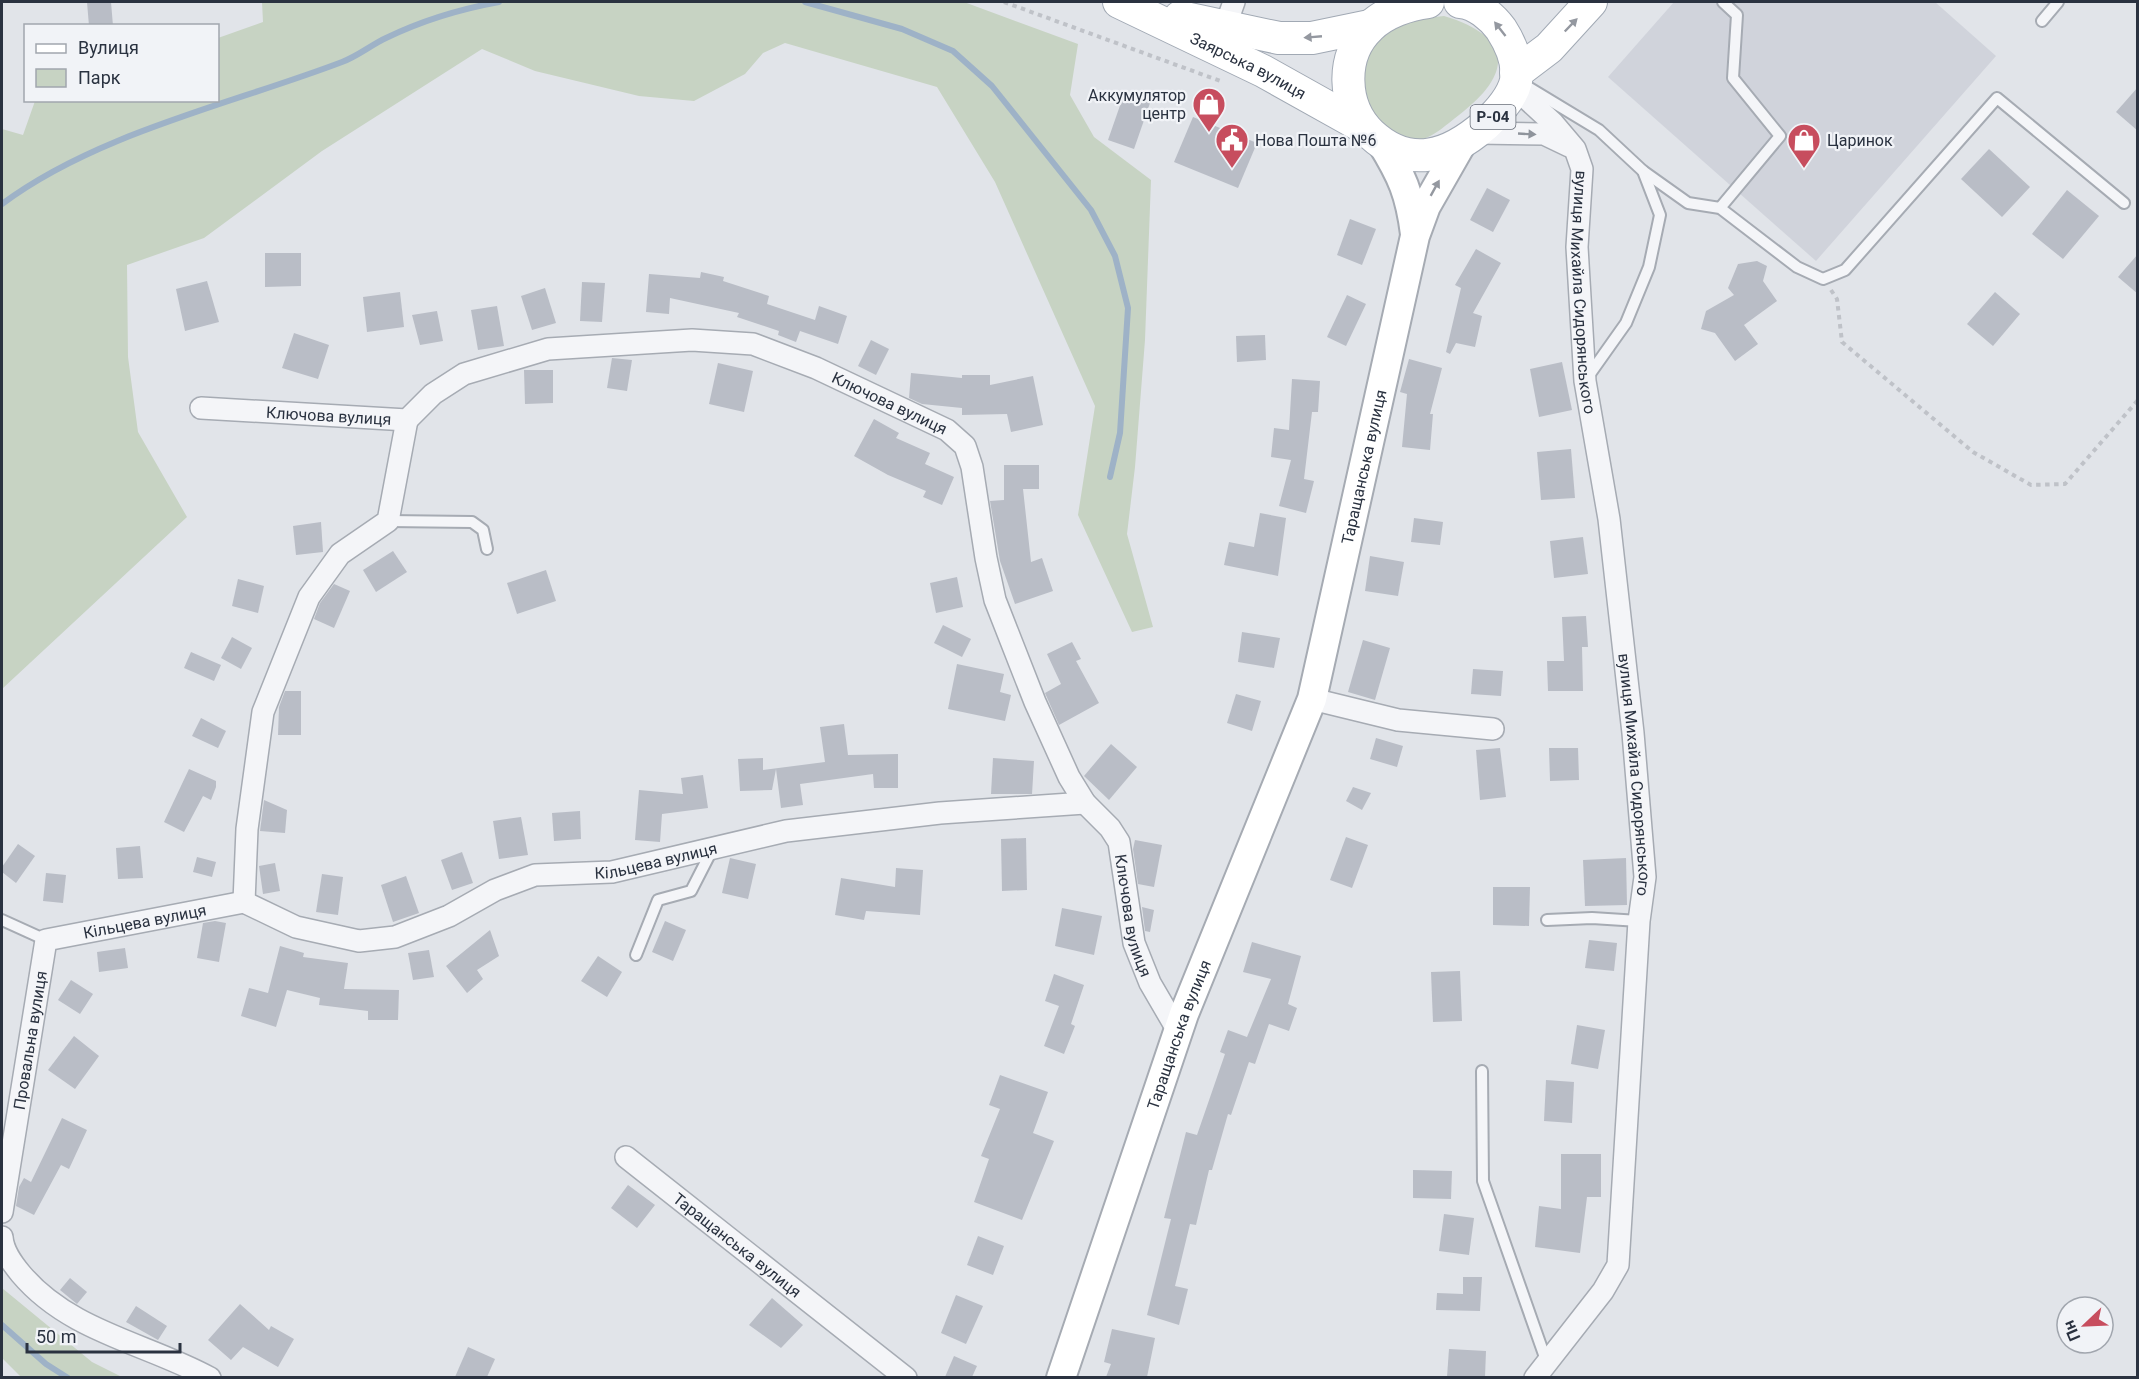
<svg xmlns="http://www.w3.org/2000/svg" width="2139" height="1379" font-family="Roboto,sans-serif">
	<rect width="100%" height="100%" fill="#e1e4e9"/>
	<polygon fill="#d0d3db" points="1674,2 1935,2 1996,56 1816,261 1608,77"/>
	<g fill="#c7d3c3">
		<polygon points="262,2 964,2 1078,44 1070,95 1094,137 1151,180 1145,340 1135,467 1127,534 1153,627 1132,632 1078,515 1095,406 995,182 937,87 785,43 763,53 745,74 694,101 639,96 535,71 482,49 322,151 204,238 127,265 128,357 138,432 187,517 2,689 2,129 23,135 35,101 218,100 218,38 263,22"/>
		<path d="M1444 16C1514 37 1513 74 1459 115 1447 124 1435 136 1420 140 1408 142 1378 130 1373 118 1368 108 1361 94 1360 84 1359 78 1363 71 1364 66 1376 30 1409 20 1444 16Z"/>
		<polygon points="2,1288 92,1362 122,1377 21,1377 2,1358"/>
	</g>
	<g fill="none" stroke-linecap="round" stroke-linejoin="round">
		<g stroke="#9eb2c7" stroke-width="6">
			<polyline points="805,2 902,29 953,51 992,86 1091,210 1115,256 1128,308 1120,433 1110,477"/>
			<path d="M2 204C97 133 232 104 342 62 358 56 371 45 386 38 423 20 460 9 499 2"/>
			<polyline points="2,1325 46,1364 68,1378"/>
		</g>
	</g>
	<g fill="#b9bdc6">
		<polygon points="87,2 111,2 113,26 89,26"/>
		<polygon points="2138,87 2138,131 2116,112"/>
		<polygon points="1124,94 1150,103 1134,149 1108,140"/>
		<polygon points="1193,117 1257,143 1238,188 1174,162"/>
		<polygon points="1989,149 2030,187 2002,217 1961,179"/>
		<polygon points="1487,188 1510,200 1493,232 1470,220"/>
		<polygon points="2067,190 2099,216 2063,259 2032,234"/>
		<polygon points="1350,219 1376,229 1362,265 1337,255"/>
		<polygon points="1476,249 1501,263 1473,313 1482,316 1475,347 1456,343 1450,354 1446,352 1461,288 1455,285"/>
		<polygon points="265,253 301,253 301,286 265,287"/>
		<polygon points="2138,254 2138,294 2118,277"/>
		<polygon points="1757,261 1767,266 1763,281 1777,301 1744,325 1758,344 1735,361 1715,333 1701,329 1706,311 1734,295 1728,288 1738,264"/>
		<polygon points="701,272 724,277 723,281 769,296 767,304 815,320 819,306 847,316 838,344 800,331 796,342 778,335 779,331 737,317 739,313 670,298 669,314 646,312 649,274 700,278"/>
		<polygon points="207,281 219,322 185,331 176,289"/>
		<polygon points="582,282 605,283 602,322 580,321"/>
		<polygon points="545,288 556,323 532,330 521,296"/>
		<polygon points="400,292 404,327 367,332 363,297"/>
		<polygon points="1995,292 2020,314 1993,346 1967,324"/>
		<polygon points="1347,295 1366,304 1346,346 1327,337"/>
		<polygon points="497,306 504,346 478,350 471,310"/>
		<polygon points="437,311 443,341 420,345 412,315"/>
		<polygon points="294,333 329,345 318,379 282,368"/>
		<polygon points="1265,335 1266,360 1237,362 1236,336"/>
		<polygon points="871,340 889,349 876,375 858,366"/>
		<polygon points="612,358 632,360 627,391 607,388"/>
		<polygon points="1409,359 1442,368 1430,414 1433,414 1430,450 1402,447 1407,394 1400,392"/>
		<polygon points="1562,362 1572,410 1539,417 1530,369"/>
		<polygon points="718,363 753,371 744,412 709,404"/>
		<polygon points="524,370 553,370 553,403 525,404"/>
		<polygon points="911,373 962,378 962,375 990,375 990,385 1033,376 1043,425 1011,432 1007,414 962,415 962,408 922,404 909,398"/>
		<polygon points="1292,379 1320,381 1318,412 1312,412 1304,479 1314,481 1306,513 1279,506 1291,460 1271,457 1274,428 1289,430"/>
		<polygon points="874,419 899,433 896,438 930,453 925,464 954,477 942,505 923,497 926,491 888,475 854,456"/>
		<polygon points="1571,449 1575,498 1541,500 1537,452"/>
		<polygon points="1004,465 1039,465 1039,489 1023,489 1031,562 1042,558 1053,591 1015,604 1000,561 990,501 1004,500"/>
		<polygon points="1260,513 1286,518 1278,576 1224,565 1229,542 1254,547"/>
		<polygon points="1414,518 1443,522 1440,545 1411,542"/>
		<polygon points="321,522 323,552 296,555 293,526"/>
		<polygon points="1583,537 1588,574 1554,578 1550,541"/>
		<polygon points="393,551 407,572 376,592 363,570"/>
		<polygon points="1370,556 1404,562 1398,596 1365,591"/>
		<polygon points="546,570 556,601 517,614 507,583"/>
		<polygon points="957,577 963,607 936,613 930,583"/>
		<polygon points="238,579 264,586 258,613 232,606"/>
		<polygon points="334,584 350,591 334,628 314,619 320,603"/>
		<polygon points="1586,616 1588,647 1582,647 1583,691 1548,691 1547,661 1564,661 1562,617"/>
		<polygon points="943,625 971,639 962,657 934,643"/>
		<polygon points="1242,632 1280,638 1274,668 1238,662"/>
		<polygon points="232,637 252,648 241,669 221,658"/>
		<polygon points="1363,640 1390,648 1375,700 1348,692"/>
		<polygon points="1072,642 1081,659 1076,661 1099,703 1059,725 1045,693 1061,684 1047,654"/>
		<polygon points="191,652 221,665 214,681 184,668"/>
		<polygon points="957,664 1004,674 1000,692 1011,695 1005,721 948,709"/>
		<polygon points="1473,669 1503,671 1501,696 1471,694"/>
		<polygon points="285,691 301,691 301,735 278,735 279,707"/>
		<polygon points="1236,694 1261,701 1252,731 1227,723"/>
		<polygon points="201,718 226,731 218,748 192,736"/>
		<polygon points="844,724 848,755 898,754 898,788 874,788 873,774 800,784 803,805 781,808 776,769 772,790 740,791 738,759 763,758 763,770 825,762 820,727"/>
		<polygon points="1376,738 1403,746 1397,767 1370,759"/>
		<polygon points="1111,744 1137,767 1109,800 1084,776"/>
		<polygon points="1500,748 1506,797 1480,800 1476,750"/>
		<polygon points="1549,748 1578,748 1579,780 1550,781"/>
		<polygon points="993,758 1034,761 1032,794 991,794"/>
		<polygon points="189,769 216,781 216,787 211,800 203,796 184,832 164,822"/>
		<polygon points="703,775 708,808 662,814 660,842 635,840 639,790 683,794 681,778"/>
		<polygon points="1353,787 1371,793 1362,810 1346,801"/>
		<polygon points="264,800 287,810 285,833 260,831"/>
		<polygon points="580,811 581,839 554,841 552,813"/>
		<polygon points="521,817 528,855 499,859 493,821"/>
		<polygon points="1346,837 1368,845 1352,888 1330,880"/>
		<polygon points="1026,838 1027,890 1002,891 1001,839"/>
		<polygon points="1135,840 1162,845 1154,887 1138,884 1133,849"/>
		<polygon points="18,844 35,856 16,883 2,872 2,867"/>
		<polygon points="140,846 143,878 118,879 116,848"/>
		<polygon points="462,852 473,883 452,890 441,860"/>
		<polygon points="197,857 216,862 212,877 193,872"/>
		<polygon points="730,858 756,864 748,899 722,893"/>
		<polygon points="1626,858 1627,905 1585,906 1583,860"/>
		<polygon points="275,863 280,891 263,894 259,866"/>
		<polygon points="896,868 923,870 920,915 866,911 864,920 835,915 841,878 895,887"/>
		<polygon points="46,873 66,875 63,903 43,901"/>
		<polygon points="322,874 343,877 338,915 316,912"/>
		<polygon points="406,876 419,913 393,922 381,885"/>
		<polygon points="1493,887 1530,887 1529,926 1493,925"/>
		<polygon points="1142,907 1154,910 1150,932 1145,931"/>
		<polygon points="1062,908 1102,916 1094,955 1055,946"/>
		<polygon points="215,921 226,923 219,962 197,958 203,923"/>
		<polygon points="665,921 686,930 673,961 652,952"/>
		<polygon points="490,930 499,956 477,970 483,979 467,993 446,966"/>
		<polygon points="1589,940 1617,943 1614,971 1585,968"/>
		<polygon points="1252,942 1301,956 1288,1004 1297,1008 1289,1031 1269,1024 1255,1064 1249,1062 1231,1115 1228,1114 1212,1170 1209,1170 1196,1225 1190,1224 1175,1286 1188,1289 1179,1325 1147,1315 1171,1219 1164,1218 1186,1132 1197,1135 1225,1054 1220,1052 1228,1030 1247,1037 1271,979 1243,972"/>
		<polygon points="280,946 304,953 303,957 348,963 344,989 399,990 398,1020 368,1020 368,1011 319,1005 320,998 287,990 276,1027 241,1016 249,988 268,993"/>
		<polygon points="125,948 128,968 99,972 97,952"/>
		<polygon points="429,950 434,977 413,980 408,953"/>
		<polygon points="598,956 622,972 607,997 581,981"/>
		<polygon points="1460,971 1462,1021 1433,1022 1431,972"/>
		<polygon points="1054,974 1084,985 1071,1024 1075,1026 1064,1054 1044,1046 1059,1006 1045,1001"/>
		<polygon points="71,980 93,994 80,1014 58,1000"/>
		<polygon points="1577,1025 1605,1030 1598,1069 1571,1064"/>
		<polygon points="74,1036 99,1056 75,1089 48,1070"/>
		<polygon points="1000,1075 1048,1092 1033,1133 1054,1141 1022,1220 974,1202 989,1159 981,1156 1000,1109 989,1105"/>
		<polygon points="1546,1080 1574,1082 1572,1123 1544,1121"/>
		<polygon points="62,1118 87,1130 69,1169 61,1165 34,1215 16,1206 19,1187 24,1178 31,1182"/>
		<polygon points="1561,1154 1601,1154 1601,1197 1587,1197 1580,1253 1535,1247 1539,1206 1561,1209"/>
		<polygon points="1413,1170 1452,1171 1451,1199 1413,1198"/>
		<polygon points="628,1185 655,1205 637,1228 611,1208"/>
		<polygon points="1444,1214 1474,1218 1469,1255 1439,1251"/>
		<polygon points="978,1236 1004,1246 993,1275 967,1265"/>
		<polygon points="1463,1277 1482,1277 1480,1311 1436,1310 1437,1293 1463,1294"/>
		<polygon points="70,1278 87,1292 77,1304 60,1290"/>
		<polygon points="956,1295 983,1306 966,1344 941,1333"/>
		<polygon points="772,1298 803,1325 781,1348 749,1325"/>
		<polygon points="240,1304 269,1330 271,1326 294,1339 278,1367 243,1347 231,1360 208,1340"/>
		<polygon points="136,1306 167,1326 158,1340 126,1322"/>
		<polygon points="1112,1329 1155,1338 1147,1377 1106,1377 1111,1364 1104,1362"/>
		<polygon points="468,1347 495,1359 487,1377 455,1377"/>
		<polygon points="1449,1349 1486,1351 1485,1377 1447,1377"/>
		<polygon points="954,1356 977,1366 972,1377 945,1377"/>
	</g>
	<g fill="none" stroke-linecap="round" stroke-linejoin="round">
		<defs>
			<g id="lane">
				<polyline points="2042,21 2058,2"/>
				<polyline points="1523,84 1599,130 1643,171 1660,215 1649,267 1626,323 1587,378"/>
				<polyline points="1643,171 1688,203 1720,208 1797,267 1823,279 1845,270 1997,98 2124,203"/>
				<polyline points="1720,208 1780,136 1733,78 1737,15 1723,2"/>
				<polyline points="388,521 472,522 483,530 487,549"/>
				<polyline points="2,920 46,940"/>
				<polyline points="1547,920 1592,918 1639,921"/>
				<polyline points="636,955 658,900 691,891 712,850"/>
				<polyline points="1482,1071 1483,1181 1547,1363"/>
			</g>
			<g id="street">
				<polyline points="1225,27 1234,2"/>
				<path id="s1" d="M1514 87 1553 123 1575 149 1582 169 1577 247 1585 381 1609 519 1633 733 1645 877 1639 921 1618 1265 1603 1291 1535 1378"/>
				<polyline points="1476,133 1544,134 1569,146"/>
				<path id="s2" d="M201 408 407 420 433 394 464 374 548 349 692 340 753 344 816 368 947 430 965 446 972 467 986 558 995 600 1035 702 1069 777 1085 803 1110 828 1119 842 1134 943 1150 983 1178 1031"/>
				<path id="s3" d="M407 420 388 521 340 554 309 597 263 712 247 829 244 902 296 927 359 941 395 937 449 916 495 890 535 875 612 872 786 831 940 813 1085 803"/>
				<polyline points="1312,699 1398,720 1493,729"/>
				<path id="s4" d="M626 1157 906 1378"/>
				<path id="s5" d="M2 1212 46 940 244 902"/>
				<path d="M2 1237C3 1251 12 1263 21 1274 70 1332 146 1343 210 1378"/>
			</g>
			<g id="secondary">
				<path d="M1381 142C1402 176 1410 194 1415 234"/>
				<path id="s6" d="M1061 1378 1184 1014 1312 699 1415 236 1426 206 1462 143"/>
			</g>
			<g id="primary">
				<path id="s7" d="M1119 2 1263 71 1365 128"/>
				<path d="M1428 2C1409 4 1384 13 1370 27 1340 55 1342 106 1371 134 1410 170 1449 156 1485 125 1497 114 1512 98 1516 81 1519 63 1510 43 1501 29 1492 17 1476 3 1460 2"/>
				<polyline points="1180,17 1279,38 1312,38 1370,26"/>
				<polyline points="1516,73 1549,48 1591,2"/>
			</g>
		</defs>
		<use href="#lane" stroke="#a6abb3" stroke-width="14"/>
		<use href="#street" stroke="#a6abb3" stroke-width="24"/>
		<use href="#secondary" stroke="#a6abb3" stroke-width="32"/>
		<use href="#primary" stroke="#a1a9b4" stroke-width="34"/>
		<g stroke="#bfc2c8" stroke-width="4" stroke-dasharray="4.5 4.5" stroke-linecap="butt">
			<polyline points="1004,2 1223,82"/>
			<polyline points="1831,290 1837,299 1842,342 1973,452 2031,485 2065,484 2138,400"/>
		</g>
		<use href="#lane" stroke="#f4f5f8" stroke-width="10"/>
		<use href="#street" stroke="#f4f5f8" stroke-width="21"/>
		<use href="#secondary" stroke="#fff" stroke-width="28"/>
		<use href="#primary" stroke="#fff" stroke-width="32"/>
	</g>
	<defs><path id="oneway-solid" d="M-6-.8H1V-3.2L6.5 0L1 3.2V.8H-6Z" transform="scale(1.5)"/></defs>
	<g fill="#9498a0">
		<use href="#oneway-solid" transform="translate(1571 25) rotate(-46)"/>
		<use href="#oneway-solid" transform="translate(1500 29) rotate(-128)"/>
		<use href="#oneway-solid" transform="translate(1313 37) rotate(175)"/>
		<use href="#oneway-solid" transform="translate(1435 188) rotate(-61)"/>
	</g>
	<use fill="#8f949c" href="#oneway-solid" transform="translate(1527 134) rotate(3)"/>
	<defs>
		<symbol id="shop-pin" viewBox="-11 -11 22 30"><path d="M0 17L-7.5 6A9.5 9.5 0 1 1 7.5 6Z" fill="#c74d5e" stroke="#f1f3f7"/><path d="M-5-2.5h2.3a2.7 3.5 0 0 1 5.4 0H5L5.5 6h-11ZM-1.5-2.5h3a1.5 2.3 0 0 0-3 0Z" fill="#fff"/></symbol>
		<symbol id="civic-pin" viewBox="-11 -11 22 30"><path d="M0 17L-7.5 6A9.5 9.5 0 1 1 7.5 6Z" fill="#c74d5e" stroke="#f1f3f7"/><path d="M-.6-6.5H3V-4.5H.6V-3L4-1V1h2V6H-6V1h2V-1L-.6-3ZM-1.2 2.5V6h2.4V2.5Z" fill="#fff"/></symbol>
	</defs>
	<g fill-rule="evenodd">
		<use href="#shop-pin" x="1190" y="85" width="38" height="52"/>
		<use href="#civic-pin" x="1213" y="121" width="38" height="52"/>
		<use href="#shop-pin" x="1785" y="121" width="38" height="52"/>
	</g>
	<g text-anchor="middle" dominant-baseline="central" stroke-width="4.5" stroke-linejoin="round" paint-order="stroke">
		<rect fill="#f1f3f7" stroke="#666c77" stroke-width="1.5" x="1470.5" y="105" width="45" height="24" rx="4.5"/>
		<g font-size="15" font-weight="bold" fill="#2a3240">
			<text x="1493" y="117">Р-04</text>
		</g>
		<g font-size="16" fill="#2a3240" stroke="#f1f3f7">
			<text stroke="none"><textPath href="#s7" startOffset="144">Заярська вулиця</textPath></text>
			<text stroke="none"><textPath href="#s1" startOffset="232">вулиця Михайла Сидорянського</textPath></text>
			<text stroke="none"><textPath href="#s2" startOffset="722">Ключова вулиця</textPath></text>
			<text stroke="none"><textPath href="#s2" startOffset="128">Ключова вулиця</textPath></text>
			<text stroke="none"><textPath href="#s6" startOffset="962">Таращанська вулиця</textPath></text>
			<text stroke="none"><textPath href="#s1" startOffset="718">вулиця Михайла Сидорянського</textPath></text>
			<text stroke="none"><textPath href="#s3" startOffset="963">Кільцева вулиця</textPath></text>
			<text stroke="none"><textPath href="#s2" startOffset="1316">Ключова вулиця</textPath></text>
			<text stroke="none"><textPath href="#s5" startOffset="376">Кільцева вулиця</textPath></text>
			<text stroke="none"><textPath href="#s6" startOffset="363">Таращанська вулиця</textPath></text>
			<text stroke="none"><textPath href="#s5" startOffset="174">Провальна вулиця</textPath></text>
			<text stroke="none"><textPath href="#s4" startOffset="142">Таращанська вулиця</textPath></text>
		</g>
		<g font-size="16" fill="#2a3240" stroke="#f1f3f7" text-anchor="start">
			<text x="1186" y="95" text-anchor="end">Аккумулятор<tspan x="1186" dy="18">центр</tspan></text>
			<text x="1255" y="140">Нова Пошта №6</text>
			<text x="1827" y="140">Царинок</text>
		</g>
	</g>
	<rect width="2139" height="1379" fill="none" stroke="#2a3240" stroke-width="6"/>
	<rect x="24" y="24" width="195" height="78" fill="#f1f3f7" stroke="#a1a6ae" stroke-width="1.5"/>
	<rect x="36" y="44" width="30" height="9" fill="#ffffff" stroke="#a1a6ae" stroke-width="1.5"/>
	<text x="78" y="54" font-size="18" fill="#2a3240">Вулиця</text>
	<rect x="36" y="69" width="30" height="18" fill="#c7d3c3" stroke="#a1a6ae" stroke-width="1.5"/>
	<text x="78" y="84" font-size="18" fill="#2a3240">Парк</text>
	<g transform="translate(2085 1325) rotate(247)"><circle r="28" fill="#f1f3f7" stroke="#a1a6ae" stroke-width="1.5"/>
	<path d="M0-4.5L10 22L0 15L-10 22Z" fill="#c74d5e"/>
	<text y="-9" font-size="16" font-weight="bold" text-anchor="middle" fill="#2a3240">Пн</text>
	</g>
	<path d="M27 1343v9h153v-9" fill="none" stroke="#2a3240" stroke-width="3"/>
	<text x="36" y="1343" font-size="18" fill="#2a3240" stroke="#f1f3f7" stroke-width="4.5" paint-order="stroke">50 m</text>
</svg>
